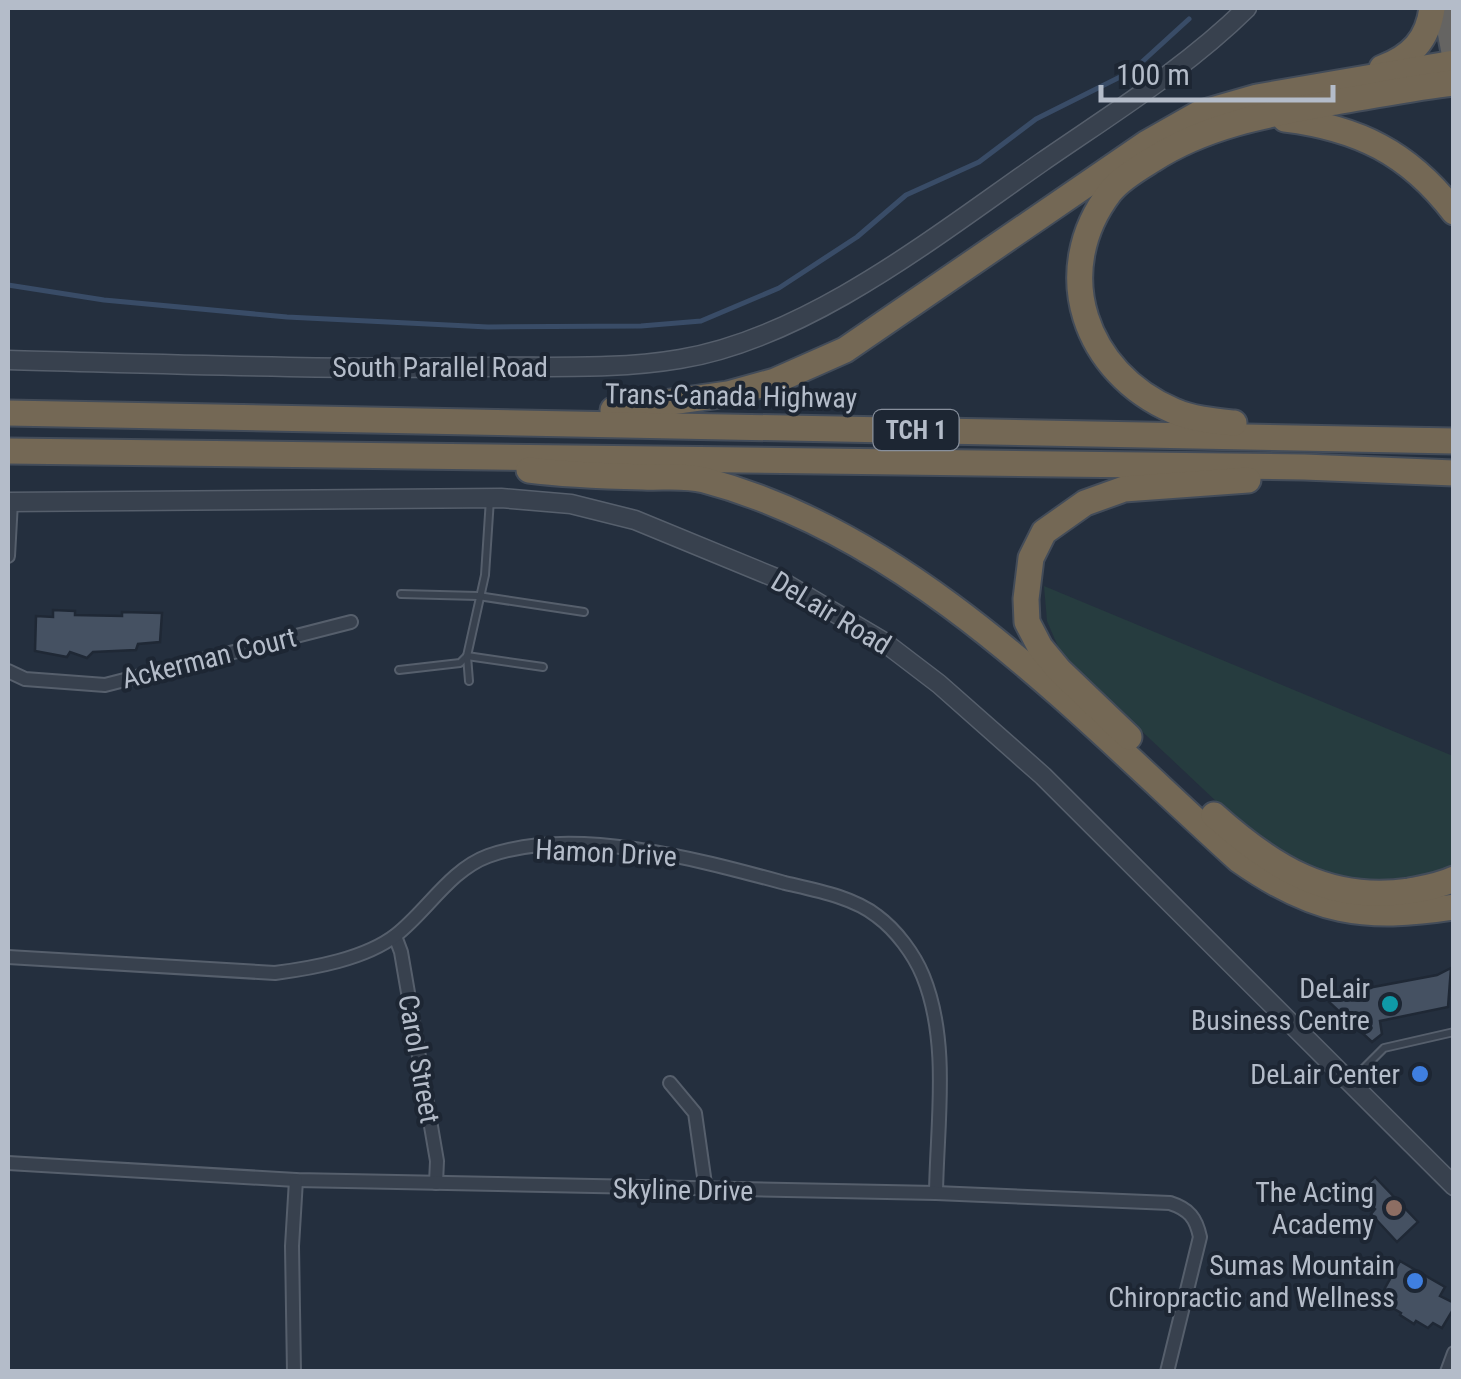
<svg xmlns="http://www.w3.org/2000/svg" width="1461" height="1379" font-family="'Roboto Condensed',sans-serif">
	<rect width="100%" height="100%" fill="#242f3e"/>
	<polygon fill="#263c3f" points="1044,586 1453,756 1453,890 1416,876 1362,882 1290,861 1218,803 1062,656 1047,621"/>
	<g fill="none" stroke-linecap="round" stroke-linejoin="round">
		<polyline stroke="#394c67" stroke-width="5" points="8,285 104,300 287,317 488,327 641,326 701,321 779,288 857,237 906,195 979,162 1036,119 1132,71 1189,19"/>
	</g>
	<g fill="#455162" stroke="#1f2835" stroke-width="2.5">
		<polygon points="53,610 75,611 75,615 122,616 122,612 162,613 160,642 138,644 136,650 93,652 87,658 70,652 67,657 35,651 36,616 53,617"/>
		<polygon points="1451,968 1448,1007 1380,1021 1382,1034 1372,1042 1329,1002 1336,994 1437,975"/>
		<polygon points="1375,1177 1418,1222 1397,1242 1371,1214 1375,1209 1358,1193"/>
		<polygon points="1400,1261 1445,1287 1440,1296 1454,1303 1454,1308 1442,1328 1433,1323 1428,1328 1416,1321 1414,1324 1400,1315 1401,1313 1391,1307 1392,1304 1380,1297"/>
	</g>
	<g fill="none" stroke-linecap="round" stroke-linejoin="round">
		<defs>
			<g id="service">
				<polyline points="401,594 478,596 584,612"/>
				<polyline points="399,670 460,663 467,656 543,667"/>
				<polyline points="469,681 467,656 485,575 490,499"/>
				<polyline points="1351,1081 1384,1048 1454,1032"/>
			</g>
			<g id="minor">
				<polyline points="8,556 11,502"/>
				<polyline points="8,671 25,679 105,685 351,622"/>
				<polyline points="395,936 401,952 437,1161 436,1183"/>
				<path d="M8 957 275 973C313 968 365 959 396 935 427 911 450 870 488 856 574 825 700 860 785 883 815 890 853 897 877 916 896 930 914 954 923 976 950 1042 937 1123 936 1193"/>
				<polyline points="670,1083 695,1113 706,1191"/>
				<path d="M8 1163 296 1180 936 1193 1170 1203C1189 1209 1196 1218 1200 1237L1167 1372"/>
				<polyline points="294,1372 292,1246 296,1180"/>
				<polyline points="1447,1372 1454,1353"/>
			</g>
			<g id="tertiary">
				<path d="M8 360C166 364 325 370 484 367 548 366 616 370 680 359 808 338 937 235 1042 162 1113 113 1186 68 1247 8"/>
				<polyline points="8,502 501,498 571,504 635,520 776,578 884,642 939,684 1043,776 1454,1186"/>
			</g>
			<polyline id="trunk" points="1444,8 1454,60"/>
			<g id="motorway">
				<path d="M1382 68C1411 57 1428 40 1432 8"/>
				<path d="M1285 119C1358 128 1409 153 1454 212"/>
				<polyline points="613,410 728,394 775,381 845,350 1147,143 1198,114 1257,97 1454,63"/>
				<polyline points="8,413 1454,441"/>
				<path d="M1234 423C1214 421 1192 419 1174 411 1085 373 1049 272 1110 192 1120 179 1139 168 1152 160 1209 123 1276 113 1341 101 1378 95 1416 87 1454 83"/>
				<polyline points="8,451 1304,467 1454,473"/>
				<path d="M529 470C567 475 604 476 643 477 662 478 685 475 704 480 916 536 1081 717 1239 860 1314 913 1364 921 1454 907"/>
				<polyline points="1129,737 1059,670 1040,647 1027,622 1026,599 1031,558 1044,532 1085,503 1124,489 1248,480"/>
				<path d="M1214 815C1272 867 1329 903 1409 891 1425 888 1439 886 1454 879"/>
			</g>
		</defs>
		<use href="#service" stroke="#565f6c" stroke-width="10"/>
		<use href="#minor" stroke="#565f6c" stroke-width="16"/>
		<use href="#tertiary" stroke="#565f6c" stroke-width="21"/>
		<use href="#trunk" stroke="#434c59" stroke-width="26"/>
		<use href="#motorway" stroke="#434c59" stroke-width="29"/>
		<use href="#service" stroke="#38414e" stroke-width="6"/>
		<use href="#minor" stroke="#38414e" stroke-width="12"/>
		<use href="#tertiary" stroke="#38414e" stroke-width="18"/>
		<use href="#trunk" stroke="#656462" stroke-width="22"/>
		<use href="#motorway" stroke="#746855" stroke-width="25"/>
	</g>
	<circle fill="#0f9aa8" stroke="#1d2633" stroke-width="4" cx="1390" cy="1004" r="10"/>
	<g fill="#3f7fe0" stroke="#1d2633" stroke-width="4">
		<circle cx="1420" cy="1074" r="10"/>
		<circle cx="1415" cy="1281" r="10"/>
	</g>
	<circle fill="#8d6e63" stroke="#1d2633" stroke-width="4" cx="1394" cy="1208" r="10"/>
	<g text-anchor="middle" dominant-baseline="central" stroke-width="8" stroke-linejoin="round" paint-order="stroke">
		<rect fill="#1d2633" stroke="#878f9c" stroke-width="2.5" x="873.5" y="410" width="85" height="40" rx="8"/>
		<g font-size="25" font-weight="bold" fill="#b4bcc9">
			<text x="916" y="430">TCH 1</text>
		</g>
		<g font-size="28" fill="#b4bcc9" stroke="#1d2633">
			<text x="440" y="367">South Parallel Road</text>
			<text transform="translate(731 396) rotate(1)">Trans-Canada Highway</text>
			<text transform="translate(831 613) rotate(31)">DeLair Road</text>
			<text transform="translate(209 658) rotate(-14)">Ackerman Court</text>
			<text transform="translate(606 853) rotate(3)">Hamon Drive</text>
			<text transform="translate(419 1059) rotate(80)">Carol Street</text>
			<text transform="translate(683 1190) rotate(1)">Skyline Drive</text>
		</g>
		<g font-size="28" fill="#b4bcc9" stroke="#1d2633" text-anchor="end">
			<text x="1370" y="988">DeLair<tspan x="1370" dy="32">Business Centre</tspan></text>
			<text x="1400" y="1074">DeLair Center</text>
			<text x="1374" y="1192">The Acting<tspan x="1374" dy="32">Academy</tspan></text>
			<text x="1395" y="1265">Sumas Mountain<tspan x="1395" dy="32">Chiropractic and Wellness</tspan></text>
		</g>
	</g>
	<rect width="1461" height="1379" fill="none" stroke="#b4bcc9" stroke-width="20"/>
	<path d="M1101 85v15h232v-15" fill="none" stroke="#b4bcc9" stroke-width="5"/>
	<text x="1116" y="85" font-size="30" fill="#b4bcc9" stroke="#1d2633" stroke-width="8" paint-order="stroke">100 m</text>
</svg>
